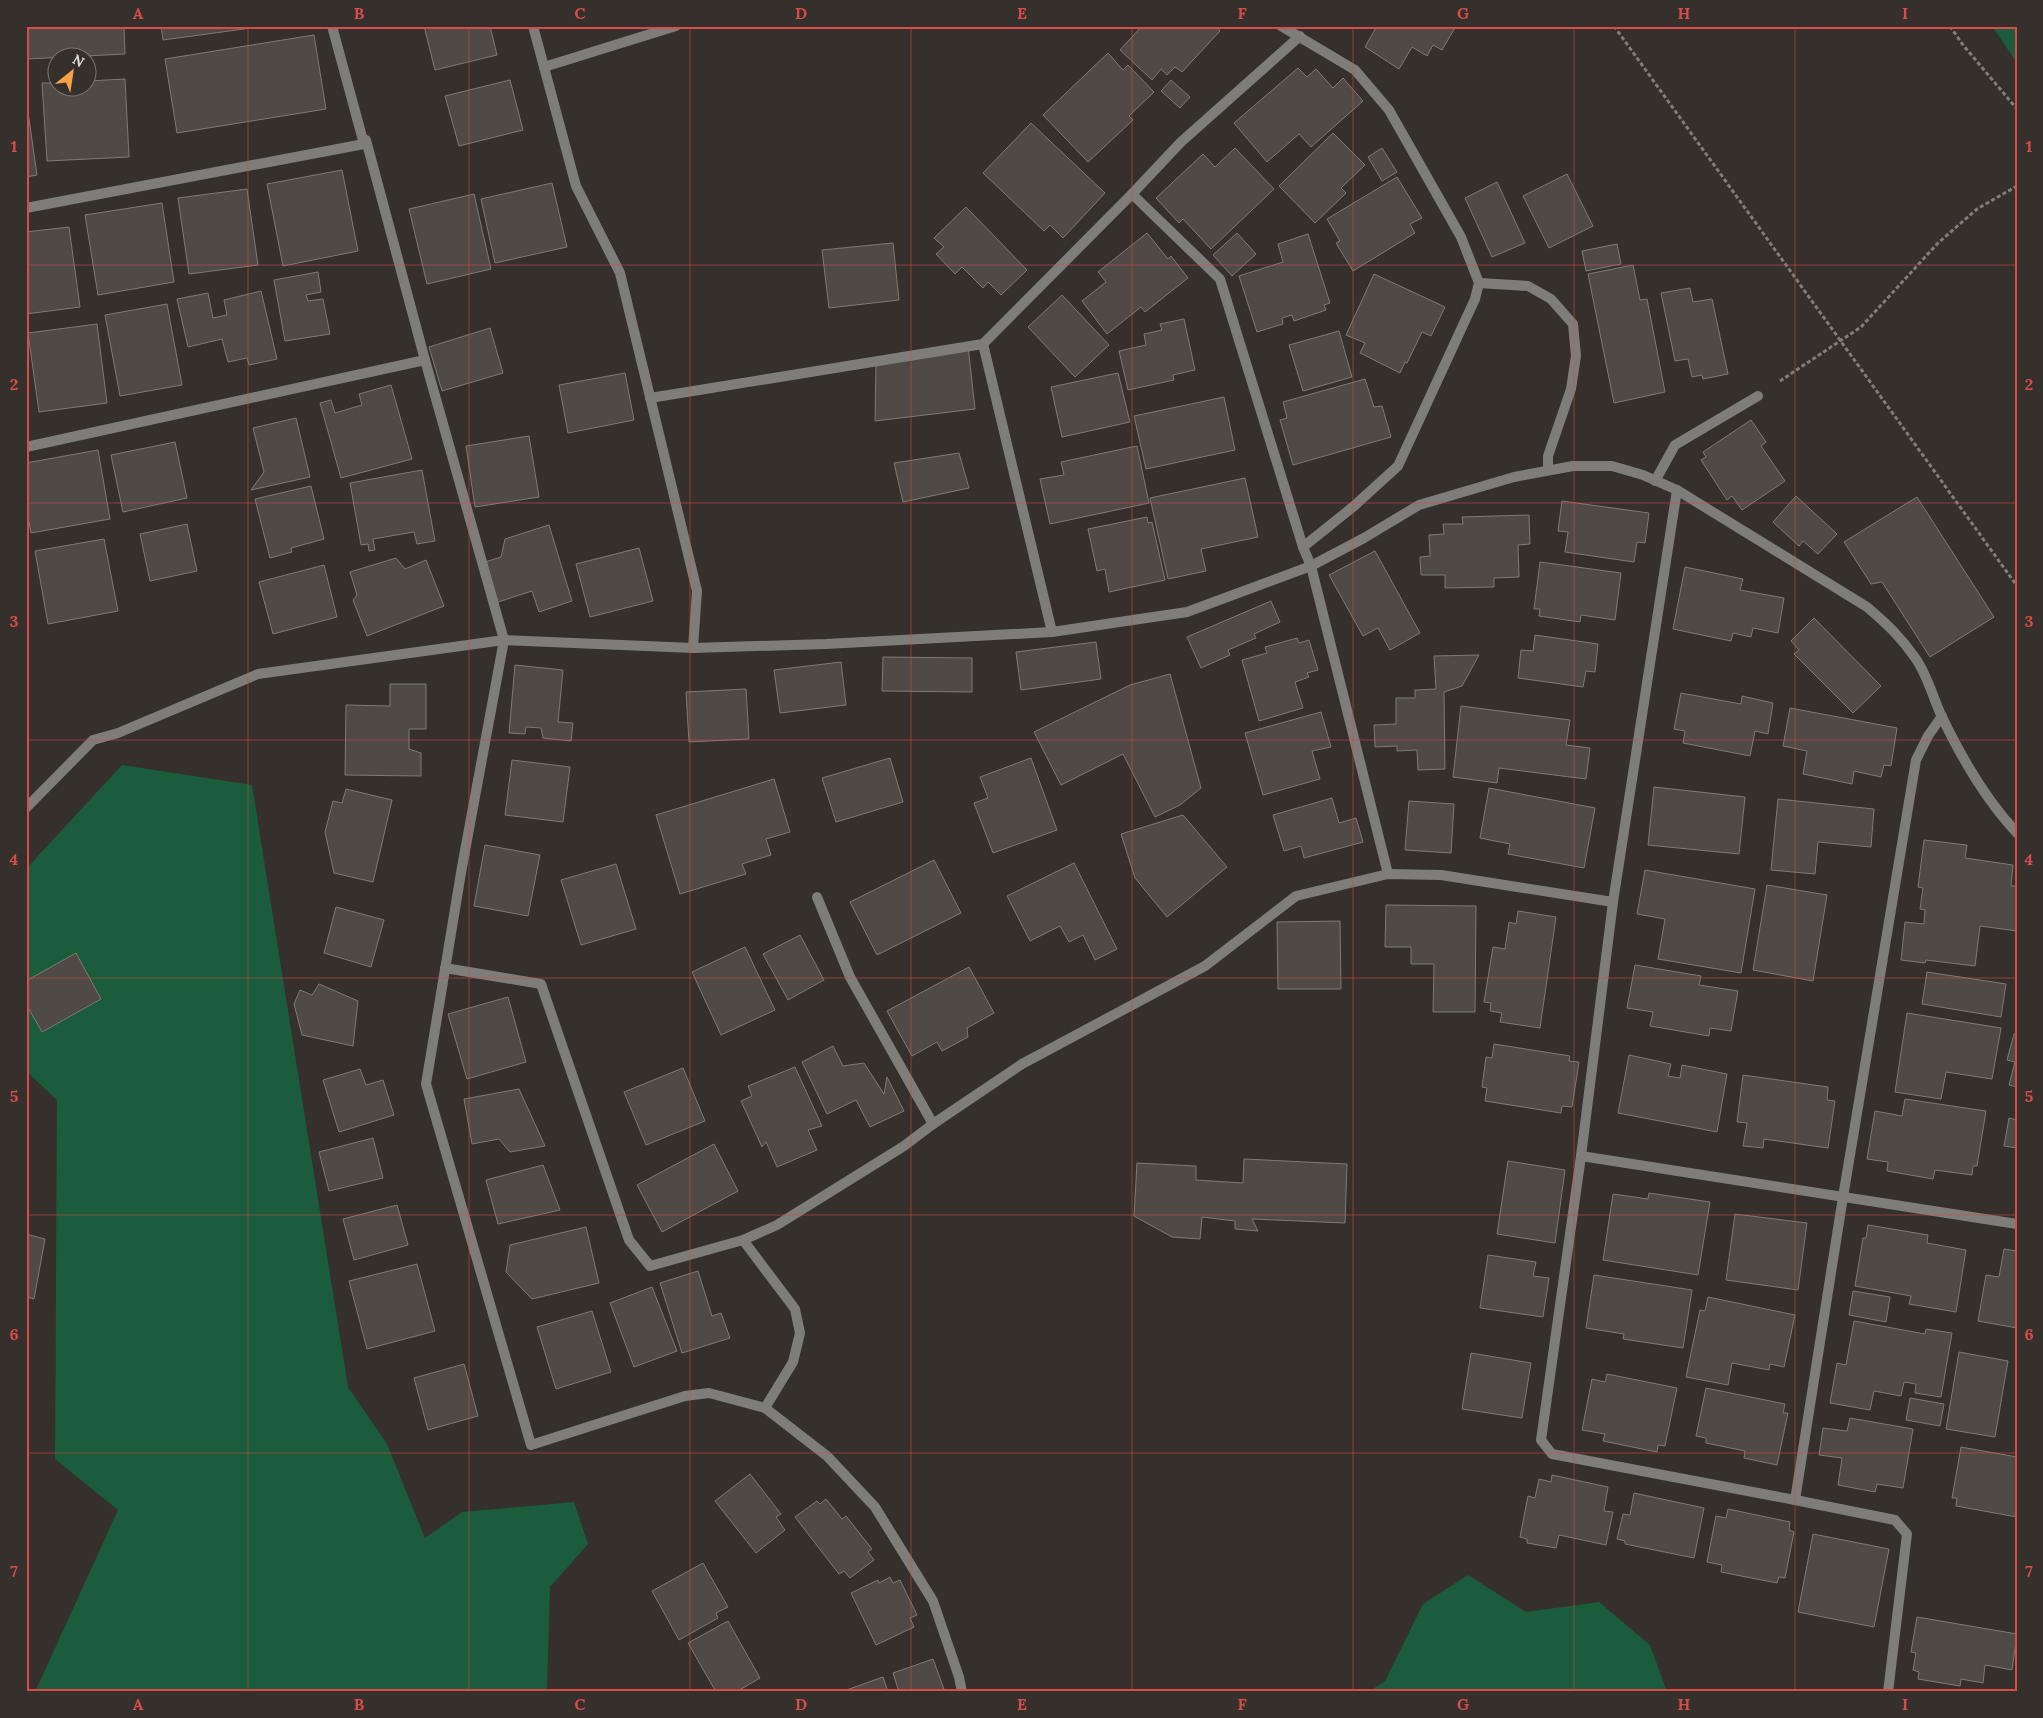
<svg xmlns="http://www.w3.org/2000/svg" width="2043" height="1718" font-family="Lora,serif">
	<rect width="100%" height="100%" fill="#35302c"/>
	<g fill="#1a5c3b">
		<polygon points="1992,26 2017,26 2017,63"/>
		<polygon points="122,765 252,785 348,1387 387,1444 425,1538 462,1512 574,1502 588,1544 550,1587 547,1692 35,1692 118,1510 55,1459 57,1100 26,1071 26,869"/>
		<polygon points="1468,1575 1526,1612 1599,1602 1650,1645 1667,1692 1368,1692 1385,1681 1423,1604"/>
	</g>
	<g fill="#4f4a46" stroke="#7f7a75">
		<polygon points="26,26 124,26 125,54 26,59"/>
		<polygon points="161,26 266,26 163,40"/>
		<polygon points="424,26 490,26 497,55 435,70"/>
		<polygon points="1142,26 1216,26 1220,31 1182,72 1175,67 1167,75 1161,69 1152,80 1120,50"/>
		<polygon points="1377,26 1456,26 1442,50 1433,45 1427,56 1412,47 1399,69 1365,47"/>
		<polygon points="314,35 326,109 177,133 165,59"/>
		<polygon points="1108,53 1123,70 1128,65 1154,92 1129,116 1133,120 1088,162 1043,115"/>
		<polygon points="1298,68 1307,77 1316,69 1333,88 1343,78 1363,101 1311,147 1299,134 1267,162 1234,123"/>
		<polygon points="125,79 129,157 47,161 42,83 58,83 58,88 88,88 88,81"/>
		<polygon points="510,80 523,130 459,146 445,96"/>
		<polygon points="1171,80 1190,97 1180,108 1161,91"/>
		<polygon points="26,98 37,175 26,177"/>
		<polygon points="1031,123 1105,193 1063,238 1050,225 1044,231 983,173"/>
		<polygon points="1333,133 1365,165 1341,188 1346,193 1315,223 1279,186"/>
		<polygon points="1235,148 1274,189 1211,249 1183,219 1179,223 1156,198 1203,154 1215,167"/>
		<polygon points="1382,148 1397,172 1382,181 1368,157"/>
		<polygon points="342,170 358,251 283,266 267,184"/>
		<polygon points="1567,174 1593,226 1549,248 1523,196"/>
		<polygon points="1397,177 1422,218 1410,224 1415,233 1353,271 1336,243 1340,241 1327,219"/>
		<polygon points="1497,182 1525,243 1492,257 1465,198"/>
		<polygon points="552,183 567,247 495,263 481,199"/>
		<polygon points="247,189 258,265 189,274 178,198"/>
		<polygon points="474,194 491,269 427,284 409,209"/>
		<polygon points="162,203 174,282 98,295 85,215"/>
		<polygon points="966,207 1027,270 1001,295 988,282 983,288 962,267 955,274 936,254 944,247 934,238"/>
		<polygon points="69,227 80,307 26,314 26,232"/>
		<polygon points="1147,233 1168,259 1171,256 1188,278 1145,312 1141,307 1107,334 1082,301 1106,282 1098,272"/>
		<polygon points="1237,233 1256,254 1232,276 1213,255"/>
		<polygon points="1308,234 1330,303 1324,305 1326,310 1294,321 1292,315 1282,318 1283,324 1257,332 1239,276 1283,262 1278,244"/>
		<polygon points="893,243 899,300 829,308 822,250"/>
		<polygon points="1617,244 1621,264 1586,271 1582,251"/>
		<polygon points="1633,265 1640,300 1647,299 1665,392 1614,403 1588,274"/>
		<polygon points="318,272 321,292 306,295 308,301 323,299 330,334 285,341 274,280"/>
		<polygon points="1374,274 1445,307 1431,336 1422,332 1407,363 1405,362 1400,373 1360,353 1365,343 1346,335"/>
		<polygon points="1690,288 1693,302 1712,299 1728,374 1703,379 1702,375 1692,377 1688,359 1675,361 1661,293"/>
		<polygon points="261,291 277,359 249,365 247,358 228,362 222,339 188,347 177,299 208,293 213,318 227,315 224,300"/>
		<polygon points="1062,295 1109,345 1075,377 1028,327"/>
		<polygon points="167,304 182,385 120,396 105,315"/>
		<polygon points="1184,319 1195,370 1173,375 1174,380 1128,390 1119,351 1146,345 1144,334 1162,330 1160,324"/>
		<polygon points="97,324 107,403 39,412 28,333"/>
		<polygon points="490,328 503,373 442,391 429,347"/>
		<polygon points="1339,331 1352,377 1303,391 1289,345"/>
		<polygon points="968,346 975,409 875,421 876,361"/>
		<polygon points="625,373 634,420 568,433 559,385"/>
		<polygon points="1118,373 1130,422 1062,437 1051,387"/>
		<polygon points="1365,379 1374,407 1382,406 1391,437 1293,465 1280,420 1287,418 1283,402"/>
		<polygon points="391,385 412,459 341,478 320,403 331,400 335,413 362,405 359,394"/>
		<polygon points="1224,397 1235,450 1146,469 1134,416"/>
		<polygon points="296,418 310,477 251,490 264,472 253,428"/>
		<polygon points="1751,420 1766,442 1761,446 1785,481 1742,510 1732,496 1727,500 1701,460 1706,457 1703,452"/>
		<polygon points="529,436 539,497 475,507 466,446"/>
		<polygon points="175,442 187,498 123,512 111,455"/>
		<polygon points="1137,446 1149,503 1050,524 1040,479 1064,475 1061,462"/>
		<polygon points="98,450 110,519 31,533 26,506 26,463"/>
		<polygon points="959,453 969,488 903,502 894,463"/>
		<polygon points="422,470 435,541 417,544 414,532 373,539 375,550 369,551 368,544 361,545 350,483"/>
		<polygon points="1245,478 1258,537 1201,549 1206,571 1168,579 1150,498"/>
		<polygon points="311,486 324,539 291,548 292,552 270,558 255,499"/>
		<polygon points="1796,496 1837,534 1818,554 1803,541 1799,546 1773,522"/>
		<polygon points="1917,497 1994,617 1930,657 1882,582 1871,584 1844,542"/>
		<polygon points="1562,501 1649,513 1645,543 1637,542 1634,562 1565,552 1568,532 1558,531"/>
		<polygon points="1529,515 1530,544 1518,545 1519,577 1494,578 1494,587 1445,588 1445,575 1421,575 1420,557 1430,556 1429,535 1444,534 1443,524 1463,524 1462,517"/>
		<polygon points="1147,517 1148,523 1152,522 1165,580 1109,592 1105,569 1097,571 1088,529"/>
		<polygon points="187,524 197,571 150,581 140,534"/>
		<polygon points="549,525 572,601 539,612 532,591 498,602 485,562 501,557 505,539"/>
		<polygon points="104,539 118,611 48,624 35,551"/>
		<polygon points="639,548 653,601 590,617 576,564"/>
		<polygon points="1375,551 1420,633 1390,650 1378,628 1363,636 1329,575"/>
		<polygon points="396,558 405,569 426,560 444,606 367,636 353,600 357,595 350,572"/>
		<polygon points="1540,562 1621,573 1615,620 1581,615 1580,622 1539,616 1540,609 1534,609"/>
		<polygon points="324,565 337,617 273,634 259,582"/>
		<polygon points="1685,567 1743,579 1740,590 1784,598 1778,633 1753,628 1751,637 1733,633 1731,641 1673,629"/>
		<polygon points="1271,601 1280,622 1254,634 1256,638 1228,650 1230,655 1201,668 1187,637"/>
		<polygon points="1814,618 1881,686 1853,713 1794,654 1799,650 1791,641"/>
		<polygon points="1535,635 1598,644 1595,672 1586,671 1583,687 1518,678 1521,650 1533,651"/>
		<polygon points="1297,638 1299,643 1309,640 1318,670 1307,673 1309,677 1295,682 1303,708 1259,721 1242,660 1267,653 1265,647"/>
		<polygon points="1096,642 1101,679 1021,690 1016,652"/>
		<polygon points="1479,655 1462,686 1444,692 1445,769 1418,770 1417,750 1397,751 1397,746 1375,747 1374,725 1396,724 1396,698 1415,698 1415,690 1436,689 1434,656"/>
		<polygon points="883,657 972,658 972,692 882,691"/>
		<polygon points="841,662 846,705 780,713 774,670"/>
		<polygon points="515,665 563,670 558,722 573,723 571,741 543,738 541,728 526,727 525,734 509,733"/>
		<polygon points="1170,674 1201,788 1180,805 1155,817 1123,754 1061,785 1034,732 1130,685"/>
		<polygon points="390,684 426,684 426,729 409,729 409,749 421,753 421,776 345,775 346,705 390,706"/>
		<polygon points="746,689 749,739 689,742 686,692"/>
		<polygon points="1681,693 1741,704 1742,696 1773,703 1768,734 1755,731 1750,756 1683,743 1685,731 1674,729"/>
		<polygon points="1461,706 1570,720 1566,745 1590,748 1586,779 1499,768 1497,783 1453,777"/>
		<polygon points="1790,708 1897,728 1891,766 1884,765 1881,777 1854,771 1852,784 1803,774 1807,751 1783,746"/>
		<polygon points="1321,712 1331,747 1312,751 1320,779 1263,795 1245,733"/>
		<polygon points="890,758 903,802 836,822 822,778"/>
		<polygon points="1031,758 1057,830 993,853 974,803 988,798 980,777"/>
		<polygon points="512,760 570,767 563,822 505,815"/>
		<polygon points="774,779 790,832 766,839 771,855 742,864 746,874 680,894 656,815"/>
		<polygon points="1654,787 1745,797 1739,854 1648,845"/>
		<polygon points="1489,788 1595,808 1584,868 1508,854 1510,844 1480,838"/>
		<polygon points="346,789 392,800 373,882 334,873 325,832 333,801 342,803"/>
		<polygon points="1332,798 1339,823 1356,818 1363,842 1304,858 1301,846 1284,851 1273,815"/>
		<polygon points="1778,799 1874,809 1871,847 1818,842 1815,874 1771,870"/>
		<polygon points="1409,801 1454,804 1451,853 1405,850"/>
		<polygon points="1183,815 1227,867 1167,917 1135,878 1121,834"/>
		<polygon points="1924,840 1967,845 1965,858 2013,865 2011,886 2017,886 2017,931 1980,926 1975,966 1926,960 1925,963 1901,960 1905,922 1924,924 1925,910 1920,909 1923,888 1918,887"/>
		<polygon points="485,845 540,855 528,916 474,906"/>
		<polygon points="934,860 961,913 877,955 850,902"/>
		<polygon points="1074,863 1117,949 1095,960 1083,935 1069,942 1060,926 1030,941 1007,896"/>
		<polygon points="616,864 636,929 581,945 561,880"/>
		<polygon points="1645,870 1755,889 1741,973 1658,959 1665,919 1637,914"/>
		<polygon points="1767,885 1827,895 1813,981 1753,970"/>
		<polygon points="1386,905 1476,906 1475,1012 1433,1012 1434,964 1411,964 1411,947 1385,947"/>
		<polygon points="336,907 384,920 371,967 324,953"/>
		<polygon points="1518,911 1556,917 1540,1028 1500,1022 1502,1013 1490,1011 1491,1003 1484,1002 1493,947 1505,949 1509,922 1516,924"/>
		<polygon points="1340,921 1341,989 1278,989 1277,922"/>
		<polygon points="800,935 824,980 788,1000 763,954"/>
		<polygon points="745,947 775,1010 721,1035 692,972"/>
		<polygon points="76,953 101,999 42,1032 26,1004 26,981"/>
		<polygon points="1635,965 1701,976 1699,985 1738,991 1731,1031 1710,1028 1709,1036 1650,1026 1653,1012 1627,1008"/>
		<polygon points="969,967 994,1013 967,1028 968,1037 942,1051 937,1042 912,1056 887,1011"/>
		<polygon points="1927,972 2006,984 2001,1017 1922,1004"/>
		<polygon points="319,984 358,1001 353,1046 302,1035 294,1004 300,990 312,995"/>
		<polygon points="508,997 526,1062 467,1079 448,1014"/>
		<polygon points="1907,1013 2001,1028 1992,1079 1946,1072 1941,1099 1895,1092"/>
		<polygon points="2014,1034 2017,1034 2017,1087 2009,1085 2015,1062 2007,1060"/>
		<polygon points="1494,1044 1570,1056 1569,1061 1579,1062 1572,1107 1562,1106 1561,1113 1485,1101 1487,1088 1482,1087 1486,1057 1492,1058"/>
		<polygon points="833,1046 843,1066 864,1063 884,1094 887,1077 904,1111 870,1127 856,1100 827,1114 802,1062"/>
		<polygon points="1629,1055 1671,1064 1668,1076 1680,1078 1682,1065 1727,1074 1717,1132 1618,1113"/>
		<polygon points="795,1067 822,1126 808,1130 817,1150 777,1167 766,1142 762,1147 741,1101 752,1096 748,1086"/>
		<polygon points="683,1068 705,1121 646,1145 624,1092"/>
		<polygon points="360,1069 366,1085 383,1080 394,1115 339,1132 323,1080"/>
		<polygon points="1743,1075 1828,1087 1827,1100 1835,1101 1828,1148 1764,1139 1763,1148 1743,1146 1747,1123 1737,1122"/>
		<polygon points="519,1089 545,1146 510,1152 499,1139 472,1144 464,1099"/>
		<polygon points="1905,1099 1986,1111 1977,1166 1973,1166 1972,1175 1935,1170 1933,1179 1887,1171 1888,1162 1867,1159 1875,1111 1902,1116"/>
		<polygon points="2009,1118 2017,1120 2017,1148 2004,1146"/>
		<polygon points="373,1138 383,1178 329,1191 319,1152"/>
		<polygon points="714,1144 738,1191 662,1232 637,1185"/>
		<polygon points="1244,1159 1347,1164 1345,1223 1252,1219 1258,1231 1235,1229 1235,1221 1202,1217 1200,1239 1172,1237 1134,1216 1137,1163 1196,1166 1196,1180 1243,1183"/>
		<polygon points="1508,1161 1565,1170 1555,1243 1497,1234"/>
		<polygon points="543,1165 560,1210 498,1224 486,1180"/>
		<polygon points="1649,1193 1710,1202 1698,1275 1603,1260 1613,1194 1648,1199"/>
		<polygon points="397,1205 408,1245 354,1260 343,1219"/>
		<polygon points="1735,1214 1807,1223 1798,1290 1726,1280"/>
		<polygon points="1868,1225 1928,1235 1927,1243 1966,1250 1956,1312 1909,1304 1911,1296 1855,1286 1863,1238 1866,1238"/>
		<polygon points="586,1227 599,1283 532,1299 506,1272 510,1245"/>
		<polygon points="26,1234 45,1239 34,1299 26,1297"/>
		<polygon points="2004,1249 2017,1251 2017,1328 1978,1321 1986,1275 1999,1277"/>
		<polygon points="1488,1255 1536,1262 1533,1276 1549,1278 1543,1317 1480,1308"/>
		<polygon points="417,1264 435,1331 367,1349 349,1281"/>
		<polygon points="698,1271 712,1316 721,1313 730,1338 682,1353 660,1283"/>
		<polygon points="1594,1275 1692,1290 1683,1348 1623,1339 1624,1334 1586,1328"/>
		<polygon points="652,1287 677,1351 634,1367 610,1303"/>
		<polygon points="1853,1291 1890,1297 1886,1322 1849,1315"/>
		<polygon points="1708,1297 1795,1315 1784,1367 1770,1364 1769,1370 1732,1363 1728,1385 1686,1377 1700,1310 1705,1311"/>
		<polygon points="592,1311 611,1372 556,1389 537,1327"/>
		<polygon points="1854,1321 1925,1334 1926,1329 1952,1333 1941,1397 1915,1393 1916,1384 1904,1382 1901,1396 1874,1391 1870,1410 1830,1403 1837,1363 1846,1365"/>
		<polygon points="1959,1352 2008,1361 1995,1437 1946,1429"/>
		<polygon points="1471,1353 1531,1363 1522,1418 1462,1409"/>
		<polygon points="464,1364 478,1416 428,1430 414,1378"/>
		<polygon points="1607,1374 1677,1388 1665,1446 1658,1445 1657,1452 1603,1441 1605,1434 1582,1430 1592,1379 1605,1382"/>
		<polygon points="1706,1388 1785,1404 1783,1413 1788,1413 1777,1465 1744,1458 1745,1451 1706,1443 1706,1438 1696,1436"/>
		<polygon points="1910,1398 1944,1404 1940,1426 1906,1420"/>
		<polygon points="1850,1418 1913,1429 1903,1488 1877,1484 1875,1492 1838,1485 1842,1458 1819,1455 1823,1428 1847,1431"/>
		<polygon points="1961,1447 2017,1457 2017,1517 1956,1506 1957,1498 1952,1498"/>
		<polygon points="750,1474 781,1514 776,1517 785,1530 756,1553 715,1501"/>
		<polygon points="1552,1475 1608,1487 1604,1511 1613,1512 1606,1545 1559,1535 1556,1548 1527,1543 1527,1539 1520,1537 1528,1496 1535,1498 1539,1479 1551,1482"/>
		<polygon points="1634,1493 1704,1508 1694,1558 1625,1544 1625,1541 1617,1539 1623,1514 1630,1515"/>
		<polygon points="826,1499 842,1519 846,1516 872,1549 868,1552 874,1560 850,1578 844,1571 839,1574 795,1517 817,1501 820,1504"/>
		<polygon points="1728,1509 1790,1522 1789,1530 1794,1532 1785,1578 1779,1577 1777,1583 1721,1572 1722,1565 1707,1562 1716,1516 1726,1518"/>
		<polygon points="1813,1534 1889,1549 1874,1627 1798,1612"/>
		<polygon points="703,1563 728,1607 716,1613 718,1618 679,1640 652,1591"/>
		<polygon points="890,1577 893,1583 900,1580 917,1615 910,1618 914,1627 876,1645 851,1593 878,1580 879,1583"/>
		<polygon points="1917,1617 2017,1634 2012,1670 1985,1665 1983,1683 1961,1679 1960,1686 1918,1679 1919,1672 1913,1670 1916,1653 1911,1652"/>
		<polygon points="728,1621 760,1678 736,1692 716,1692 688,1643"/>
		<polygon points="933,1659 945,1692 899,1692 893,1673"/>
		<polygon points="883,1677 888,1692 841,1692"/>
	</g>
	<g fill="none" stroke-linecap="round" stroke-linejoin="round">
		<g stroke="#827d7a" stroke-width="3" stroke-dasharray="4 2.5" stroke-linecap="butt">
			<polyline points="1614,26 2017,586"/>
			<polyline points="1950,26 1963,45 2017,109"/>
			<polyline points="1780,381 1861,327 1938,243 1977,209 2017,186"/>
		</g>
		<polyline stroke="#7e7d7a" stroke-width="10" points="1479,283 1528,286 1551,299 1573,324 1576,356 1571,389 1548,456 1548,470"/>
		<g stroke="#7e7d7a" stroke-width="10">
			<polyline points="332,26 364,144"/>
			<polyline points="533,26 576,186 620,273 697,591 693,648"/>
			<polyline points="1281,26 1355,70 1389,110 1461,237 1479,283 1475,299 1398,466 1354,506 1303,547"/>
			<polyline points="544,67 676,26"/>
			<polyline points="1132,194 1220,279 1303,547 1311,566 1388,874"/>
			<polyline points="26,208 364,144 366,140 425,360 504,640 462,867 426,1084 531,1445 685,1396 709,1393 765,1408 827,1456 875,1507 933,1601 959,1677 962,1692"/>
			<polyline points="983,344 1052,632"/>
			<polyline points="650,398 983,344 1132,194 1181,142 1300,36"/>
			<polyline points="26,447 425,360"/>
			<polyline points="1655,481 1675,445 1758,396"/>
			<polyline points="1677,490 1613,902 1581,1156 1541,1440 1552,1454 1795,1500"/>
			<path d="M26 808 93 740 118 733 258 674 504 640 693 648 826 644 1052 632 1187 612 1311 566 1364 538 1419 505 1514 477 1573 466H1612L1643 475 1677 490 1867 607C1887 624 1901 637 1916 659 1927 675 1933 697 1941 715 1961 757 1985 799 2017 833"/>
			<polyline points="445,968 541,984 629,1240 650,1266 743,1240 777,1225 904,1146 933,1124 850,977 817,897"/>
			<polyline points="933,1124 1022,1064 1205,966 1296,896 1388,874 1441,875 1613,902"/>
			<polyline points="1581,1156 2017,1224"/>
			<polyline points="743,1240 795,1309 800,1333 793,1362 765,1408"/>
			<polyline points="1888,1692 1907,1534 1895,1520 1795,1500 1843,1197 1916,760 1928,736 1942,716"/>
		</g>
	</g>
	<path fill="none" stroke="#d84c4b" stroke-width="1" stroke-opacity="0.55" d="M248 26V1692M469 26V1692M690 26V1692M911 26V1692M1132 26V1692M1353 26V1692M1574 26V1692M1795 26V1692M26 265H2017M26 503H2017M26 740H2017M26 978H2017M26 1215H2017M26 1453H2017"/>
	<rect width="2043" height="1718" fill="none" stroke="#35302c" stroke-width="55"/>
	<g transform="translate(72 72) rotate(30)"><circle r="24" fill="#35302c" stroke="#797471"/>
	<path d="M0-4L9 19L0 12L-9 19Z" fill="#f7a149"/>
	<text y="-8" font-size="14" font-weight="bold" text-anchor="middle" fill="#dedbd8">N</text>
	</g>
	<rect x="28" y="28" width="1988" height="1662" fill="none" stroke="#d84c4b" stroke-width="2"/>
	<g font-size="16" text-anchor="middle" font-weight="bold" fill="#d84c4b">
		<text x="138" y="19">A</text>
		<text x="359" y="19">B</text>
		<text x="580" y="19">C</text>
		<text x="801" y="19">D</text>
		<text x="1022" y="19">E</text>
		<text x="1242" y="19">F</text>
		<text x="1463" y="19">G</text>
		<text x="1684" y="19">H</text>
		<text x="1905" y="19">I</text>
		<text x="14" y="152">1</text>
		<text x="2029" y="152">1</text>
		<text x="14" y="390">2</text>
		<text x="2029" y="390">2</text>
		<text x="14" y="627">3</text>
		<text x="2029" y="627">3</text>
		<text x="14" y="865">4</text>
		<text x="2029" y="865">4</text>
		<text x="14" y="1102">5</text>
		<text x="2029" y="1102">5</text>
		<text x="14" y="1340">6</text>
		<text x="2029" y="1340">6</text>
		<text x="14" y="1577">7</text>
		<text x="2029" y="1577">7</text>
		<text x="138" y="1710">A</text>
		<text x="359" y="1710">B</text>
		<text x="580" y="1710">C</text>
		<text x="801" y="1710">D</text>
		<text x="1022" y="1710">E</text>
		<text x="1242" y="1710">F</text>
		<text x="1463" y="1710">G</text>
		<text x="1684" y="1710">H</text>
		<text x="1905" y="1710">I</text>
	</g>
</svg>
